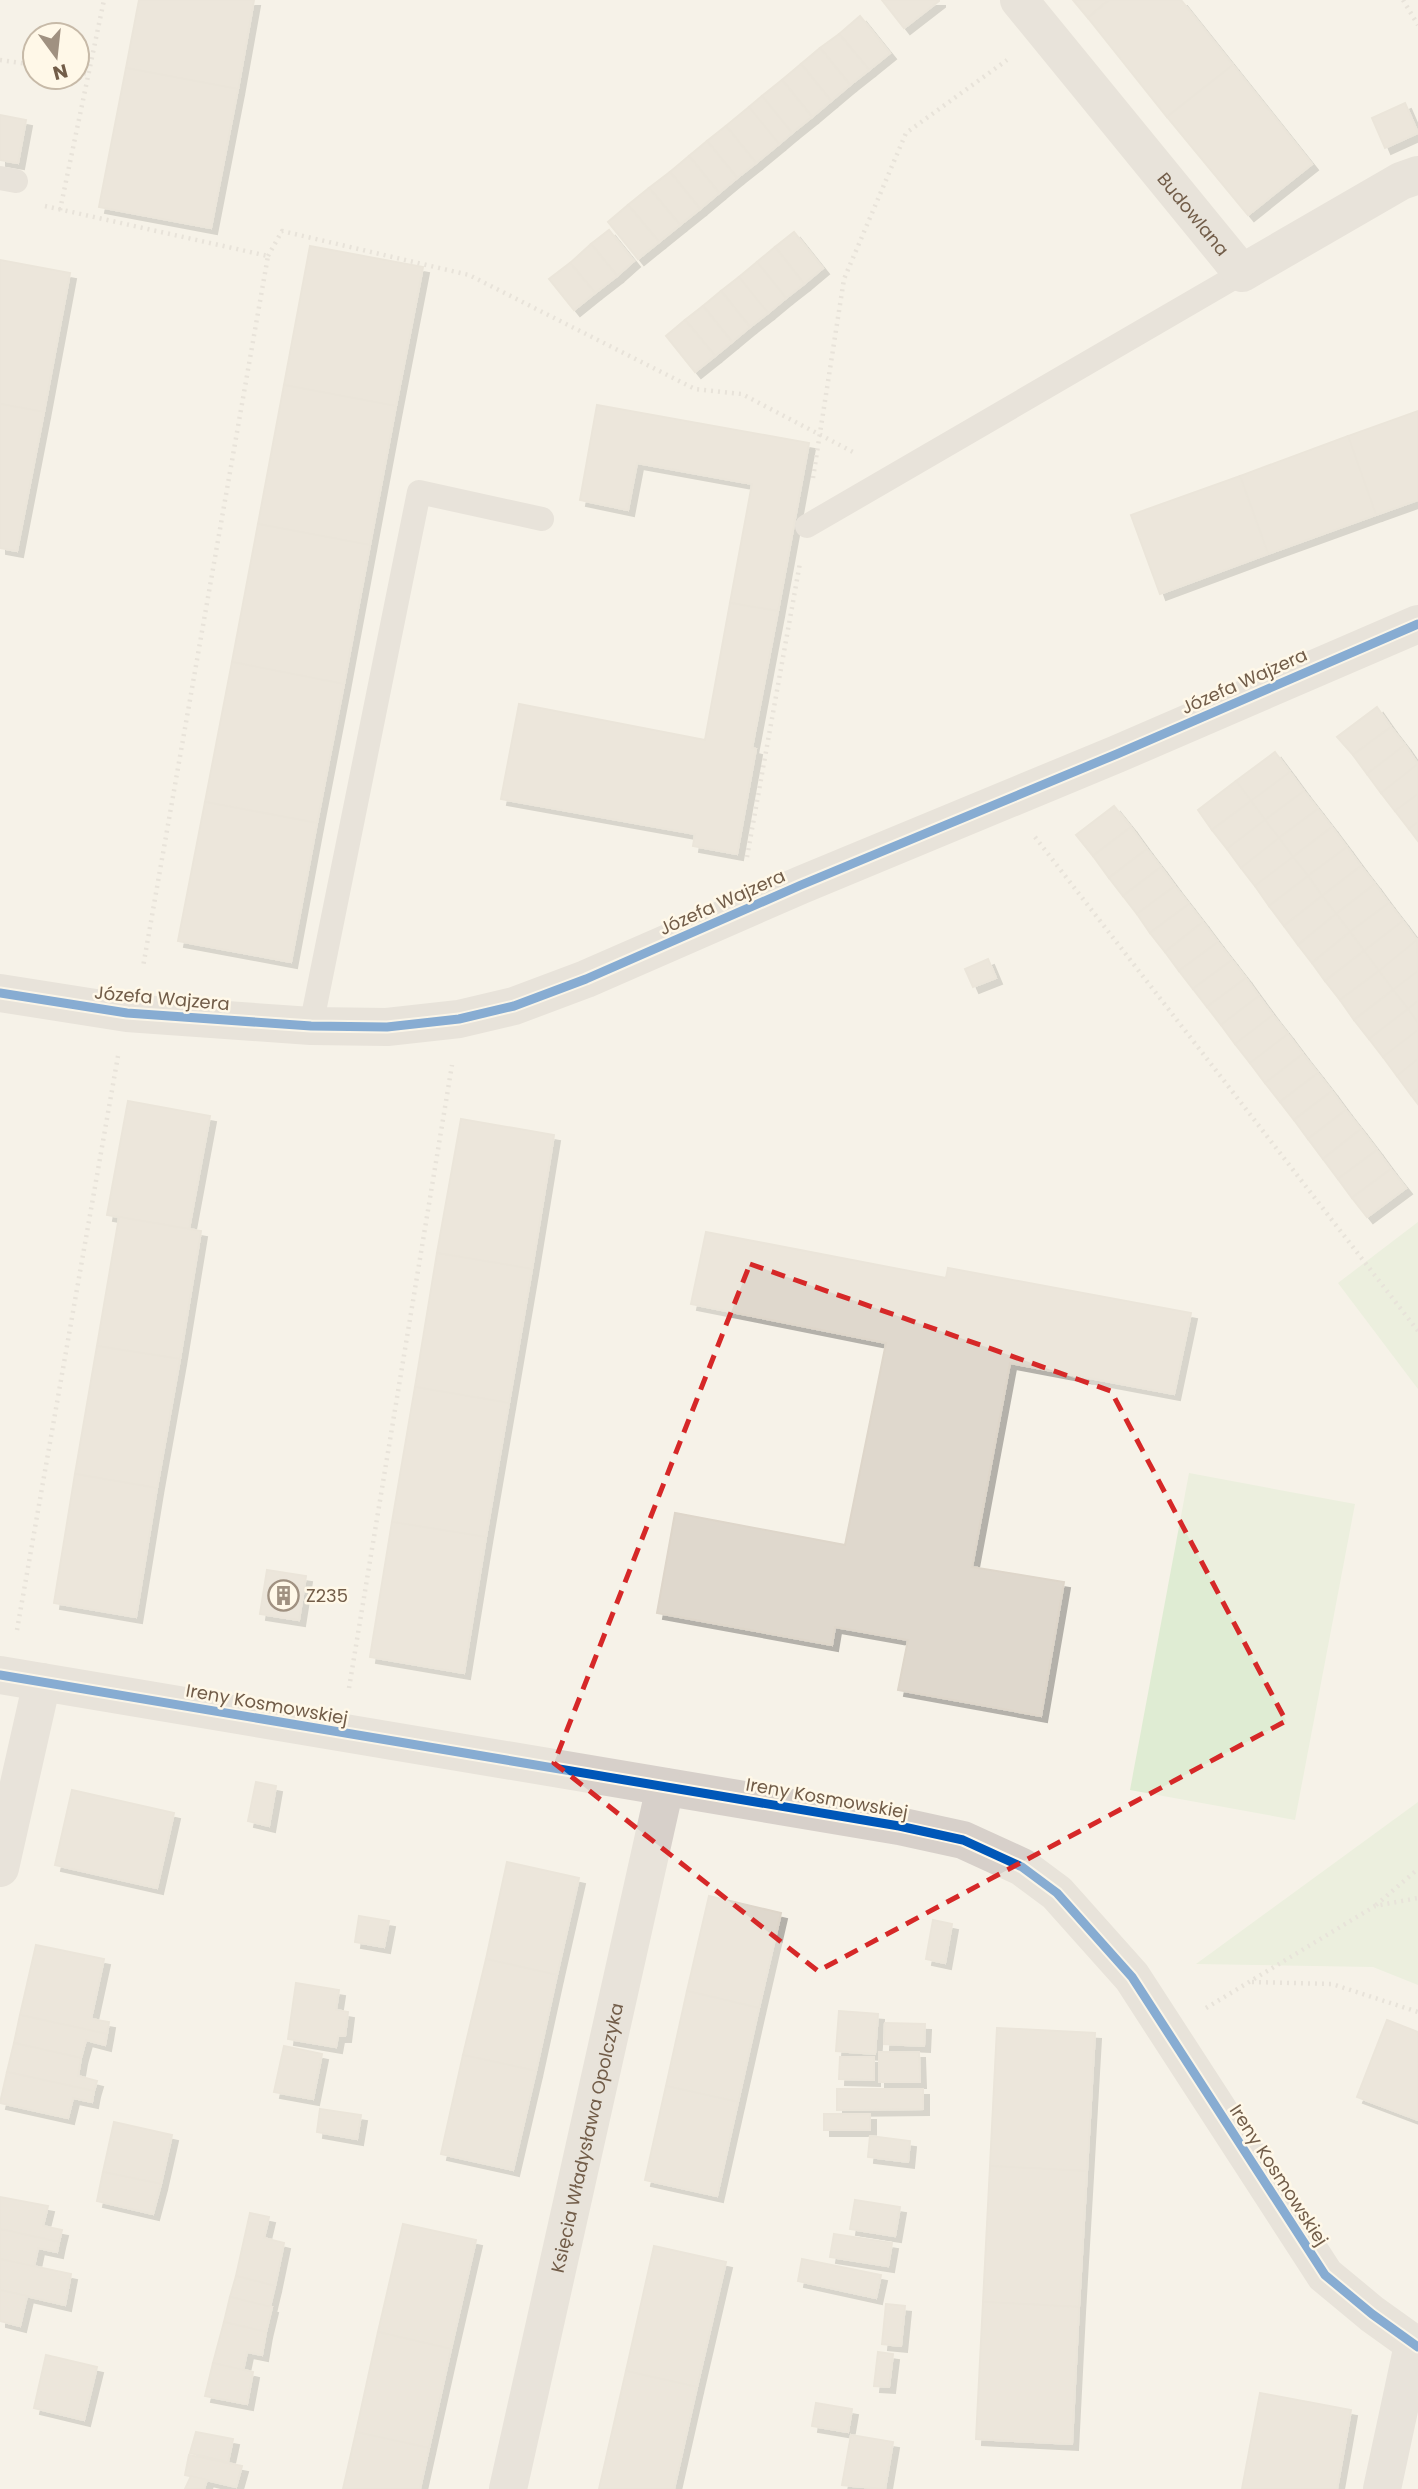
<svg xmlns="http://www.w3.org/2000/svg" width="1418" height="2489" font-family="Poppins,sans-serif">
	<defs>
		<filter id="shadow"><feDropShadow dx="6" dy="6" stdDeviation="0" flood-color="#0004"/></filter>
	</defs>
	<rect width="100%" height="100%" fill="#f6f2e8"/>
	<g fill="#dfecd3">
		<polygon points="1418,1222 1418,1389 1338,1283"/>
		<polygon points="1189,1473 1355,1504 1295,1820 1130,1790"/>
		<polygon points="1418,1802 1418,1985 1373,1967 1196,1964"/>
	</g>
	<g fill="#dfd8cd" stroke="#ded6ca" stroke-width="2" filter="url(#shadow)">
		<polygon points="139,0 254,0 238,89 126,68"/>
		<polygon points="882,0 939,0 939,1 904,28"/>
		<polygon points="1073,0 1109,0 1088,18"/>
		<polygon points="1109,0 1181,0 1233,65 1167,117 1088,18"/>
		<polygon points="860,16 890,53 869,70 839,34"/>
		<polygon points="839,34 869,70 850,85 820,48"/>
		<polygon points="820,48 850,85 831,101 801,64"/>
		<polygon points="801,64 831,101 812,117 782,80"/>
		<polygon points="1233,65 1312,164 1248,215 1167,117"/>
		<polygon points="126,68 238,89 211,228 99,207"/>
		<polygon points="782,80 812,117 792,133 762,96"/>
		<polygon points="762,96 792,133 779,144 749,107"/>
		<polygon points="1405,103 1418,133 1385,148 1372,118"/>
		<polygon points="749,107 779,144 756,163 726,126"/>
		<polygon points="0,115 26,120 18,163 0,160"/>
		<polygon points="726,126 756,163 737,178 707,141"/>
		<polygon points="707,141 737,178 719,193 689,156"/>
		<polygon points="689,156 719,193 700,209 670,172"/>
		<polygon points="670,172 700,209 680,225 649,188"/>
		<polygon points="649,188 680,225 659,242 628,205"/>
		<polygon points="628,205 659,242 638,259 608,222"/>
		<polygon points="609,230 634,261 617,276 591,244"/>
		<polygon points="794,232 823,268 804,284 775,247"/>
		<polygon points="591,244 617,276 595,293 570,263"/>
		<polygon points="310,246 423,267 396,406 284,385"/>
		<polygon points="775,247 804,284 786,298 757,262"/>
		<polygon points="0,260 70,273 44,412 0,404"/>
		<polygon points="757,262 786,298 768,313 739,277"/>
		<polygon points="570,263 595,293 574,310 549,279"/>
		<polygon points="739,277 768,313 750,327 721,291"/>
		<polygon points="721,291 750,327 732,342 703,306"/>
		<polygon points="703,306 732,342 715,356 685,320"/>
		<polygon points="685,320 715,356 695,372 666,336"/>
		<polygon points="284,385 396,406 370,545 258,524"/>
		<polygon points="0,404 44,412 17,551 0,548"/>
		<polygon points="597,405 809,443 778,611 730,603 752,484 637,463 628,510 580,500"/>
		<polygon points="1418,411 1418,500 1376,515 1348,436"/>
		<polygon points="1348,436 1376,515 1268,554 1240,476"/>
		<polygon points="1240,476 1268,554 1160,594 1131,515"/>
		<polygon points="258,524 370,545 344,684 232,662"/>
		<polygon points="730,603 778,611 752,748 756,749 737,854 693,846 695,834 501,799 519,704 705,740"/>
		<polygon points="232,662 344,684 317,823 205,802"/>
		<polygon points="1377,707 1391,727 1353,755 1337,737"/>
		<polygon points="1391,727 1405,745 1367,774 1353,755"/>
		<polygon points="1405,745 1418,764 1381,793 1367,774"/>
		<polygon points="1275,752 1290,772 1251,801 1236,781"/>
		<polygon points="1418,764 1418,794 1395,811 1381,793"/>
		<polygon points="1290,772 1304,791 1265,820 1251,801"/>
		<polygon points="1236,781 1251,801 1212,830 1198,810"/>
		<polygon points="1304,791 1318,809 1279,838 1265,820"/>
		<polygon points="1418,794 1418,822 1409,829 1395,811"/>
		<polygon points="1251,801 1265,820 1227,849 1212,830"/>
		<polygon points="205,802 317,823 291,962 178,941"/>
		<polygon points="1114,806 1131,827 1093,856 1076,835"/>
		<polygon points="1318,809 1332,827 1293,857 1279,838"/>
		<polygon points="1265,820 1279,838 1241,868 1227,849"/>
		<polygon points="1418,822 1418,841 1409,829"/>
		<polygon points="1131,827 1147,849 1109,878 1093,856"/>
		<polygon points="1332,827 1347,847 1308,876 1293,857"/>
		<polygon points="1279,838 1293,857 1255,886 1241,868"/>
		<polygon points="1347,847 1361,866 1322,896 1308,876"/>
		<polygon points="1147,849 1161,867 1123,896 1109,878"/>
		<polygon points="1293,857 1308,876 1269,906 1255,886"/>
		<polygon points="1361,866 1375,884 1336,914 1322,896"/>
		<polygon points="1161,867 1175,886 1137,914 1123,896"/>
		<polygon points="1308,876 1322,896 1284,926 1269,906"/>
		<polygon points="1375,884 1389,903 1350,932 1336,914"/>
		<polygon points="1175,886 1189,904 1150,933 1137,914"/>
		<polygon points="1322,896 1336,914 1298,945 1284,926"/>
		<polygon points="1389,903 1403,921 1364,951 1350,932"/>
		<polygon points="1189,904 1203,922 1165,952 1150,933"/>
		<polygon points="1336,914 1350,932 1312,963 1298,945"/>
		<polygon points="1403,921 1417,940 1379,971 1364,951"/>
		<polygon points="1203,922 1218,942 1179,971 1165,952"/>
		<polygon points="1350,932 1364,951 1325,981 1312,963"/>
		<polygon points="1417,940 1418,971 1393,990 1379,971"/>
		<polygon points="1218,942 1232,960 1193,989 1179,971"/>
		<polygon points="1364,951 1379,971 1340,1000 1325,981"/>
		<polygon points="988,959 996,978 973,987 965,969"/>
		<polygon points="1232,960 1246,978 1207,1007 1193,989"/>
		<polygon points="1379,971 1393,990 1354,1020 1340,1000"/>
		<polygon points="1418,971 1418,1001 1408,1009 1393,990"/>
		<polygon points="1246,978 1259,996 1221,1025 1207,1007"/>
		<polygon points="1393,990 1408,1009 1369,1039 1354,1020"/>
		<polygon points="1259,996 1273,1015 1235,1044 1221,1025"/>
		<polygon points="1418,1001 1418,1023 1408,1009"/>
		<polygon points="1408,1009 1418,1023 1418,1030 1383,1057 1369,1039"/>
		<polygon points="1273,1015 1288,1034 1250,1063 1235,1044"/>
		<polygon points="1418,1030 1418,1059 1397,1076 1383,1057"/>
		<polygon points="1288,1034 1303,1054 1265,1083 1250,1063"/>
		<polygon points="1303,1054 1318,1073 1280,1102 1265,1083"/>
		<polygon points="1418,1059 1418,1089 1411,1095 1397,1076"/>
		<polygon points="1318,1073 1332,1091 1294,1120 1280,1102"/>
		<polygon points="1418,1089 1418,1104 1411,1095"/>
		<polygon points="1332,1091 1346,1110 1308,1139 1294,1120"/>
		<polygon points="128,1101 210,1116 189,1229 107,1215"/>
		<polygon points="1346,1110 1361,1129 1323,1159 1308,1139"/>
		<polygon points="461,1119 554,1135 532,1269 437,1253"/>
		<polygon points="1361,1129 1377,1150 1338,1179 1323,1159"/>
		<polygon points="1377,1150 1391,1169 1352,1198 1338,1179"/>
		<polygon points="1391,1169 1406,1188 1367,1217 1352,1198"/>
		<polygon points="119,1217 201,1231 180,1359 97,1346"/>
		<polygon points="706,1232 946,1278 948,1268 1191,1313 1174,1394 1010,1363 972,1567 1064,1582 1041,1716 898,1690 908,1640 835,1627 832,1645 657,1613 675,1513 845,1545 886,1343 691,1304"/>
		<polygon points="437,1253 532,1269 509,1403 415,1387"/>
		<polygon points="97,1346 180,1359 157,1488 75,1474"/>
		<polygon points="415,1387 509,1403 486,1537 392,1522"/>
		<polygon points="75,1474 157,1488 136,1617 54,1603"/>
		<polygon points="392,1522 486,1537 464,1673 370,1657"/>
		<polygon points="267,1570 306,1576 299,1620 260,1614"/>
		<polygon points="256,1782 276,1786 269,1826 248,1821"/>
		<polygon points="72,1790 174,1813 157,1888 55,1865"/>
		<polygon points="507,1862 579,1878 557,1975 486,1959"/>
		<polygon points="709,1896 781,1913 759,2008 687,1991"/>
		<polygon points="359,1916 389,1921 384,1947 355,1942"/>
		<polygon points="933,1920 952,1924 945,1963 926,1959"/>
		<polygon points="36,1945 104,1959 91,2019 109,2022 107,2034 20,2015"/>
		<polygon points="486,1959 557,1975 536,2071 463,2055"/>
		<polygon points="296,1983 339,1990 336,2010 348,2012 345,2036 338,2036 336,2047 288,2039"/>
		<polygon points="687,1991 759,2008 738,2102 666,2086"/>
		<polygon points="839,2011 878,2014 875,2054 836,2051"/>
		<polygon points="20,2015 107,2034 105,2045 86,2040 81,2058 14,2043"/>
		<polygon points="1387,2020 1418,2032 1418,2120 1357,2097"/>
		<polygon points="885,2023 925,2024 924,2046 884,2044"/>
		<polygon points="997,2028 1095,2033 1087,2171 990,2166"/>
		<polygon points="14,2043 81,2058 78,2076 97,2081 94,2091 7,2072"/>
		<polygon points="284,2046 322,2054 313,2099 274,2092"/>
		<polygon points="879,2052 919,2052 920,2082 879,2082"/>
		<polygon points="463,2055 536,2071 513,2170 441,2154"/>
		<polygon points="840,2057 874,2057 874,2080 839,2079"/>
		<polygon points="7,2072 94,2091 92,2102 73,2098 68,2118 0,2103"/>
		<polygon points="666,2086 738,2102 717,2196 645,2180"/>
		<polygon points="837,2089 923,2089 923,2109 837,2110"/>
		<polygon points="320,2109 361,2115 357,2139 317,2132"/>
		<rect x="824" y="2114" width="46" height="16"/>
		<polygon points="114,2122 172,2135 161,2184 103,2172"/>
		<polygon points="870,2136 910,2141 908,2162 868,2157"/>
		<polygon points="990,2166 1087,2171 1079,2307 983,2302"/>
		<polygon points="103,2172 161,2184 153,2214 97,2201"/>
		<polygon points="0,2197 48,2206 43,2226 62,2230 59,2242 0,2229"/>
		<polygon points="855,2200 900,2207 895,2236 850,2229"/>
		<polygon points="250,2213 269,2217 264,2238 284,2243 275,2286 236,2276"/>
		<polygon points="403,2224 476,2240 451,2349 378,2332"/>
		<polygon points="0,2229 59,2242 57,2252 38,2248 34,2267 0,2259"/>
		<polygon points="834,2234 892,2243 888,2266 830,2257"/>
		<polygon points="654,2246 726,2262 697,2387 626,2371"/>
		<polygon points="0,2259 71,2274 65,2305 0,2290"/>
		<polygon points="802,2259 881,2275 876,2298 798,2281"/>
		<polygon points="236,2276 275,2286 270,2307 230,2297"/>
		<polygon points="0,2290 27,2296 20,2326 0,2321"/>
		<polygon points="230,2297 272,2307 266,2332 224,2322"/>
		<polygon points="983,2302 1079,2307 1072,2444 976,2439"/>
		<polygon points="886,2304 905,2306 901,2346 882,2344"/>
		<polygon points="224,2322 266,2332 262,2355 247,2352 243,2371 213,2363"/>
		<polygon points="378,2332 451,2349 429,2448 356,2432"/>
		<polygon points="878,2352 893,2354 889,2387 874,2386"/>
		<polygon points="46,2355 97,2367 84,2420 34,2408"/>
		<polygon points="213,2363 253,2372 247,2404 205,2396"/>
		<polygon points="626,2371 697,2387 674,2489 599,2489"/>
		<polygon points="1260,2393 1351,2410 1337,2489 1242,2489"/>
		<polygon points="816,2403 852,2409 848,2432 812,2426"/>
		<polygon points="196,2432 233,2439 228,2462 190,2453"/>
		<polygon points="356,2432 429,2448 420,2489 343,2489"/>
		<polygon points="851,2435 893,2442 885,2489 842,2485"/>
		<polygon points="189,2455 242,2466 236,2487 185,2475"/>
		<polygon points="191,2476 207,2480 204,2489 185,2489"/>
	</g>
	<g fill="none" stroke-linecap="round" stroke-linejoin="round">
		<g stroke="#d7d0c9" stroke-width="4.5" stroke-dasharray="2 5" stroke-linecap="butt">
			<polyline points="1403,0 1418,25"/>
			<polyline points="0,60 35,65"/>
			<polyline points="77,72 89,74"/>
			<polyline points="45,206 268,256 143,967"/>
			<polyline points="60,210 104,0"/>
			<polyline points="268,256 282,231 469,275 695,389 742,394 853,452"/>
			<polyline points="813,478 844,279 906,133 1007,60"/>
			<polyline points="1035,837 1418,1331"/>
			<polyline points="747,857 800,563"/>
			<polyline points="17,1630 118,1056"/>
			<polyline points="349,1688 452,1065"/>
			<polyline points="1376,1905 1418,1869"/>
			<polyline points="1252,1982 1332,1984 1418,2012"/>
			<polyline points="1206,2008 1375,1906 1418,1898"/>
		</g>
		<g stroke="#d7d0ca" stroke-width="24">
			<polyline points="0,178 16,181"/>
			<polyline points="807,526 1242,273"/>
			<polyline points="311,1026 419,492 542,519"/>
		</g>
		<g stroke="#d7d0ca" stroke-width="38">
			<path id="s1" d="M1019 0 1242 273 1401 181 1418 175"/>
			<polyline points="0,993 127,1013 311,1026 387,1027 459,1019 514,1006 586,979 801,885 1117,754 1418,624"/>
			<polyline points="0,1675 899,1826 963,1840 1022,1867 1057,1893 1132,1977 1325,2275 1372,2314 1418,2347"/>
			<polyline points="0,1868 42,1682"/>
			<path id="s2" d="M508 2489 665 1787"/>
			<polyline points="1382,2489 1413,2345"/>
		</g>
		<defs>
			<g id="cycleway">
				<polyline points="0,993 127,1013 311,1026 387,1027 459,1019 514,1006 586,979 801,885 1117,754 1418,624"/>
				<polyline points="0,1675 899,1826 963,1840 1022,1867 1057,1893 1132,1977 1325,2275 1372,2314 1418,2347"/>
			</g>
		</defs>
		<use href="#cycleway" stroke="#fff8e8" stroke-width="13"/>
		<use href="#cycleway" stroke="#0057b8" stroke-width="9"/>
	</g>
	<path d="M0 0H1418V2489H0ZM750 1264 1111 1391 1286 1721 818 1971 554 1763Z" fill="#f6f2e8" fill-opacity=".55" fill-rule="evenodd"/>
	<path fill="none" stroke="#d62828" stroke-width="5" stroke-dasharray="14 9" stroke-linejoin="round" d="M750 1264 1111 1391 1286 1721 818 1971 554 1763Z"/>
	<defs>
		<symbol id="building-ring" viewBox="-11 -11 22 22"><circle r="9.5" fill="#fff8e8" stroke="#a09181" stroke-width="1.5"/><path d="M-4-6H4V6H1V3H-1V6H-4ZM-2.5-4.3h1.7v1.8h-1.7ZM.8-4.3h1.7v1.8H.8ZM-2.5-1h1.7V.8h-1.7ZM.8-1h1.7V.8H.8Z" fill="#a09181"/></symbol>
	</defs>
	<g fill-rule="evenodd">
		<use href="#building-ring" x="266" y="1578" width="35" height="35"/>
	</g>
	<g text-anchor="middle" dominant-baseline="central" stroke-width="5" stroke-linejoin="round" paint-order="stroke">
		<g font-size="18" fill="#725d49" stroke="#fff8e8">
			<text stroke="none"><textPath href="#s1" startOffset="276">Budowlana</textPath></text>
			<text transform="translate(1244 681) rotate(-24)">Józefa Wajzera</text>
			<text transform="translate(722 902) rotate(-24)">Józefa Wajzera</text>
			<text transform="translate(162 998) rotate(5)">Józefa Wajzera</text>
			<text transform="translate(267 1704) rotate(10)">Ireny Kosmowskiej</text>
			<text transform="translate(827 1798) rotate(10)">Ireny Kosmowskiej</text>
			<text stroke="none"><textPath href="#s2" startOffset="360">Księcia Władysława Opolczyka</textPath></text>
			<text transform="translate(1279 2175) rotate(57)">Ireny Kosmowskiej</text>
		</g>
		<g font-size="18" fill="#725d49" stroke="#fff8e8" text-anchor="start">
			<text x="306" y="1595">Z235</text>
		</g>
	</g>
	<g transform="translate(56 56) rotate(165)"><circle r="33" fill="#fff8e8" stroke="#c7baa8" stroke-width="2"/>
	<path d="M0-5L12 26L0 18L-12 26Z" fill="#a09181"/>
	<text y="-10" font-size="19" font-weight="bold" text-anchor="middle" fill="#725d49">N</text>
	</g>
</svg>
